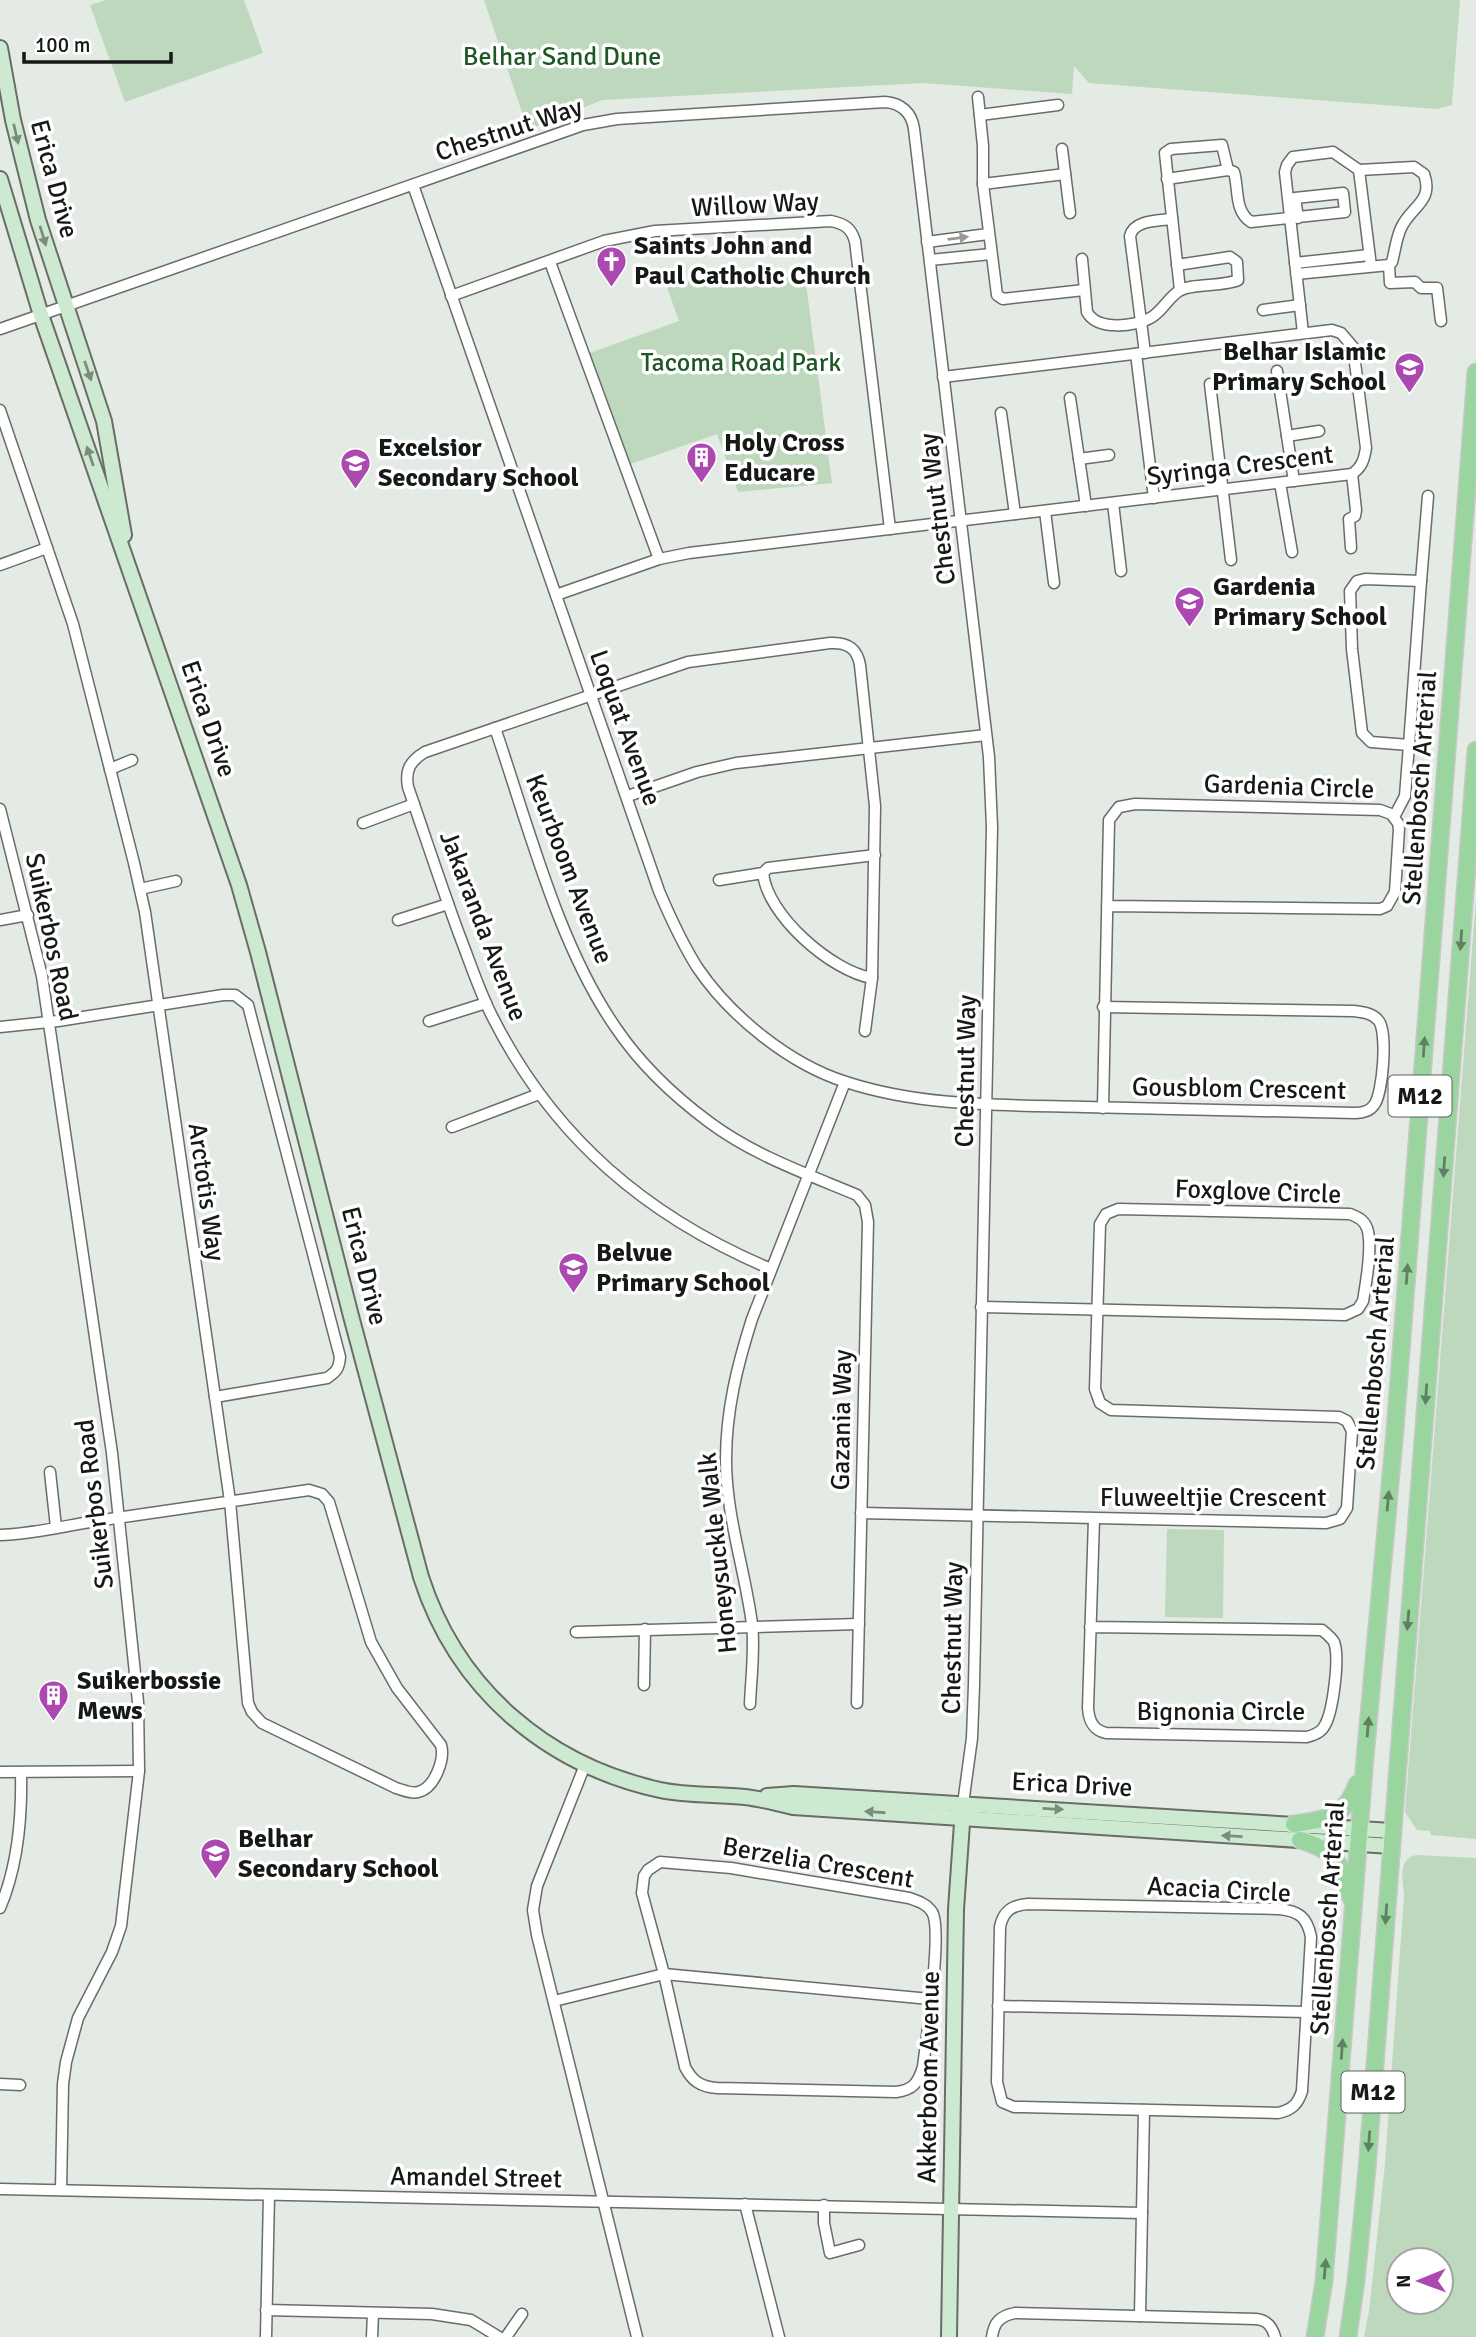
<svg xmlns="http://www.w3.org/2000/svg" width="1476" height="2337" font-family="Signika,sans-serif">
	<rect width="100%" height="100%" fill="#e4eae4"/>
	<g fill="#bdd8bd" fill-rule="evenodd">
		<polygon points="106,0 244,0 263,53 125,102 90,5"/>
		<polygon points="484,0 1460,0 1452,105 1437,109 1089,83 1074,66 1072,94 923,83 602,100 528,130"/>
		<polygon points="805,276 832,483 738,492 717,434 625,466 584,355 679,321 665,282"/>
		<polygon points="1476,898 1476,1839 1431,1835 1430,1831 1417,1830 1405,1812"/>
		<polygon points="1167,1529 1224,1530 1223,1618 1165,1617"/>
		<path d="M1416 1855 1476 1858V2337H1364L1369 2311 1385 2164 1404 1895C1403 1879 1397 1860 1416 1855ZM1399 2260H1441V2302H1399Z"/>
	</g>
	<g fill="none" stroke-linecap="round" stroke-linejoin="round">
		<defs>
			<g id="minor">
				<polyline points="978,97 983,146 983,184 997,295 1003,299 1084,290"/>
				<polyline points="980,115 1058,105"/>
				<polyline points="1062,149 1070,213"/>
				<polyline points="1359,170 1371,266"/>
				<path d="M1167 179 1228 170 1234 172C1239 189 1234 211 1251 222L1345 212 1343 193 1295 198 1298 218"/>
				<polyline points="983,184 1065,174"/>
				<path d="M413 185 659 891C670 917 682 943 697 967 730 1016 789 1064 846 1082 922 1107 1005 1105 1084 1107 1174 1109 1264 1111 1355 1113 1362 1113 1370 1111 1374 1105 1383 1094 1388 1030 1378 1020 1372 1013 1362 1012 1353 1011L1103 1007"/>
				<polyline points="927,242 988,234"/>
				<path d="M1082 259 1087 312C1097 331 1136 327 1152 317 1163 310 1169 297 1179 291 1191 283 1223 287 1238 280L1237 262 1230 257 1177 265"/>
				<polyline points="930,260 991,254"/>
				<polyline points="550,262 659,559"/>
				<polyline points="1295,263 1369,255"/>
				<polyline points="1389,265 1390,283 1415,282 1421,288 1437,288 1441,321"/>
				<path d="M1296 274 1389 265 1392 262C1395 251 1396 239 1401 228 1411 206 1434 202 1424 174L1414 167 1359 170 1333 152 1293 157 1287 165 1285 172 1303 333"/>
				<polyline points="1180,290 1165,153 1171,149 1222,145 1228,170"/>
				<path d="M451 296 604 241 655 231 831 221C845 224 851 228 855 241L890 529"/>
				<polyline points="1263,310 1300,305"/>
				<path d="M0 329 583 125 617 119 885 102C901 103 912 113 914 129L989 757 992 827 974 1685 972 1738 963 1804"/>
				<path d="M1145 353 1130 236C1134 220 1157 221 1172 219"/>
				<polyline points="1136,354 1154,498"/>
				<polyline points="1277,371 1294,481"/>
				<polyline points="1210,384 1231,560"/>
				<polyline points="1070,398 1086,506"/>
				<path d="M0 410 73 624 134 863 145 912 230 1501 248 1703 252 1712 262 1723 396 1788C403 1790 411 1794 418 1792 435 1788 445 1759 441 1745L397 1688 371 1642 329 1502 322 1494 309 1490C238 1500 167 1511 96 1521 64 1526 32 1534 0 1535"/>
				<polyline points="1001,413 1015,514"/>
				<polyline points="1287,436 1319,431"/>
				<polyline points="1079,459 1109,455"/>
				<polyline points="1280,483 1292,552"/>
				<polyline points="1113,503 1121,571"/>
				<polyline points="1045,511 1054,583"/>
				<polyline points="1351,548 1349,519 1355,516 1356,510 1352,474"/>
				<polyline points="0,565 47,548"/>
				<path d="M556 595 659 559 689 553 1352 474C1362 467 1364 460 1366 448L1353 347 1341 333 1332 330 943 377"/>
				<path d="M495 728C528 824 558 945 616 1028 641 1065 674 1096 709 1122 753 1155 807 1174 857 1195L865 1205 868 1222 857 1703"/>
				<polyline points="1409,745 1421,581"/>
				<polyline points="110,769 132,760"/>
				<polyline points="628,796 697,772 736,763 986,735"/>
				<polyline points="0,809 42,976 112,1453 138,1702 139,1771 121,1926 112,1952 78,2018 66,2062 63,2084 61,2190"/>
				<polyline points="1394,817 1405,796 1409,745 1371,742 1362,733 1352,649 1350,591 1357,581 1365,579 1421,581 1428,496"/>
				<polyline points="363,823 414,804"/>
				<path d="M763 873C767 915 831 971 872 978"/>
				<polyline points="719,880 763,873 768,868 875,855"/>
				<polyline points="140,889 176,881"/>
				<polyline points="0,920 28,915"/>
				<polyline points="398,920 448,904"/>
				<polyline points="429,1021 486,1003"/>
				<path d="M0 1027 58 1021 223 995H235L248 1005 340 1357C339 1369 336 1372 327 1378L215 1397"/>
				<polyline points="1103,1108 1109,820 1119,807 1135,804 1380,810 1391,814 1398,823 1399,829 1395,892 1387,906 1380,909 1107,906"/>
				<polyline points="452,1127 539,1094"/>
				<path d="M771 1269C647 1217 554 1138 493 1018 479 991 470 962 459 934 441 885 425 836 408 787 405 770 410 761 425 752L688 662 830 643C847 642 857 648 860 665L875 806 872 978 865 1031"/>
				<polyline points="50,1472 56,1527"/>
				<path d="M861 1513 1326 1523 1340 1519 1347 1508 1352 1431 1347 1421 1339 1417 1111 1410 1100 1403 1095 1389 1100 1224 1106 1214 1118 1209 1350 1214C1358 1217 1364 1220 1367 1228 1373 1245 1366 1283 1363 1301L1358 1309 1345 1315 981 1307"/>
				<path d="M1090 1627 1322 1630C1327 1634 1331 1637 1334 1642 1340 1657 1333 1711 1325 1725 1322 1732 1315 1735 1307 1737L1106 1733C1093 1730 1089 1721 1088 1708L1094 1519"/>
				<polyline points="576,1632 859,1624"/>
				<polyline points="644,1685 645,1629"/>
				<path d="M750 1704C751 1678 755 1650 752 1624 745 1570 726 1516 726 1460 726 1411 737 1366 752 1319L845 1082"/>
				<polyline points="585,1765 537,1886 533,1910 537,1935 637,2337"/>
				<polyline points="0,1772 139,1771"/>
				<path d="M660 1862 731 1868 909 1898C918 1901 927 1904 932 1912 943 1929 926 2041 923 2067 918 2083 913 2090 896 2092L717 2088C701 2087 692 2081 685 2067L664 1974 642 1893 644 1876 648 1870Z"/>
				<path d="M1028 1904 1279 1909C1299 1911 1307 1917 1311 1937L1302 2091C1298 2104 1292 2110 1278 2113L1022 2107H1014L1002 2102 997 2082 1000 1927C1003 1911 1012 1905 1028 1904Z"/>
				<path d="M0 1908C18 1866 22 1817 21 1773"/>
				<polyline points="554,2001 664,1974 930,1999"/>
				<polyline points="998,2006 1308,2012"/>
				<polyline points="0,2084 20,2085"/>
				<polyline points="0,2189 1142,2213"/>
				<polyline points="745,2204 779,2337"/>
				<polyline points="824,2205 824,2223 830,2253 859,2245"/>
				<polyline points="266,2310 432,2314 471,2320 499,2337"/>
				<polyline points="1140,2316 1144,2110"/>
				<polyline points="266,2337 269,2195"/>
				<polyline points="372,2337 373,2313"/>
				<polyline points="506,2337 522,2314"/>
				<path d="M992 2337C994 2322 1000 2316 1015 2313L1256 2319C1267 2320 1272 2326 1275 2337"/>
			</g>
			<g id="secondary">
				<polyline points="0,48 13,120 38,220 104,421 124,535"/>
				<path d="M0 179 41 315 239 885 258 952 351 1316 421 1577C457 1689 546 1765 660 1790 688 1796 717 1794 745 1797 761 1799 777 1803 793 1807L1391 1846"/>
				<polyline points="767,1796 794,1794 1392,1831"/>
				<polyline points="949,2337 956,1909 963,1809"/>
			</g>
			<g id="primary">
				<path d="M1294 1824C1327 1819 1345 1818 1357 1784"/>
				<path d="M1300 1840C1336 1851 1341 1862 1351 1898"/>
				<polyline points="1315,2337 1324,2281 1365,1758 1395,1430 1476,372"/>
				<polyline points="1348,2337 1356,2281 1367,2169 1476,750"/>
			</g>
		</defs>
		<use href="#minor" stroke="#696d69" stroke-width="13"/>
		<use href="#secondary" stroke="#696d69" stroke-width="18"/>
		<use href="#primary" stroke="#c7c8c7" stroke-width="19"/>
		<use href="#minor" stroke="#fff" stroke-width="10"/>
		<use href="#secondary" stroke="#cdead0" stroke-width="14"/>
		<use href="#primary" stroke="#9ad5a0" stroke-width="16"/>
	</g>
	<defs><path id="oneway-solid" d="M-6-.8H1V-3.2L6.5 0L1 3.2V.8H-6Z" transform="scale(1.75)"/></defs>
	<g fill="#7b8c7d">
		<use href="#oneway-solid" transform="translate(16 134) rotate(77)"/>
		<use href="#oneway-solid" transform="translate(43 236) rotate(73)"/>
		<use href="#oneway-solid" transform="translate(88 371) rotate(71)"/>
		<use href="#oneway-solid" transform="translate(90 456) rotate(-109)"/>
		<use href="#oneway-solid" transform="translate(1053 1809) rotate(3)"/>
		<use href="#oneway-solid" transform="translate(875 1812) rotate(-176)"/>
		<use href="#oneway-solid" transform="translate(1232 1836) rotate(-177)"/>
	</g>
	<use fill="#979897" href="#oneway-solid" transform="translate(958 238) rotate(-7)"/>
	<g fill="#5f8062">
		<use href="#oneway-solid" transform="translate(1461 940) rotate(94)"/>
		<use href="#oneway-solid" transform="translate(1424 1047) rotate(-86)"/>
		<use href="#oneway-solid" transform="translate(1444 1167) rotate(94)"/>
		<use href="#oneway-solid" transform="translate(1407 1274) rotate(-86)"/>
		<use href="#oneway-solid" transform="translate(1426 1394) rotate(94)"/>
		<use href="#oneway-solid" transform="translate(1388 1501) rotate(-85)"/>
		<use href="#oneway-solid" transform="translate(1408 1620) rotate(95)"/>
		<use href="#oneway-solid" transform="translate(1368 1727) rotate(-85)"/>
		<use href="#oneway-solid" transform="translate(1386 1914) rotate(94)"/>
		<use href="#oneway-solid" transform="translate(1342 2049) rotate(-86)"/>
		<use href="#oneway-solid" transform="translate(1369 2141) rotate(94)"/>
		<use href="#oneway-solid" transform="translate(1325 2269) rotate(-85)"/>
	</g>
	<defs>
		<symbol id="church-pin" viewBox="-11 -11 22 30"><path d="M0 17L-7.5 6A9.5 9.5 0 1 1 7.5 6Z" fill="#ab49b0" stroke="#fff"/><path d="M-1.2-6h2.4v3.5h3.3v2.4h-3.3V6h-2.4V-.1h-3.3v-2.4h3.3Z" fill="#fff"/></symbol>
		<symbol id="school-pin" viewBox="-11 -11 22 30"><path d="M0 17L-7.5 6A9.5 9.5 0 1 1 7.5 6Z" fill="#ab49b0" stroke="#fff"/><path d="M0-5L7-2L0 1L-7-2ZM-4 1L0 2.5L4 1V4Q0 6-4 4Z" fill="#fff"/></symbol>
		<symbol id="building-pin" viewBox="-11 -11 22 30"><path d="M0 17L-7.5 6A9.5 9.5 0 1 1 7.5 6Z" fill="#ab49b0" stroke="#fff"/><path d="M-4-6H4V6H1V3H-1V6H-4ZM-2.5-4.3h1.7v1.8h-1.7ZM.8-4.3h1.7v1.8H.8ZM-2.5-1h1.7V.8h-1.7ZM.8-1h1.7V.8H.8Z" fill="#fff"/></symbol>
	</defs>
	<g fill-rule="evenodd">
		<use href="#church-pin" x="594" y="244" width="35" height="47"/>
		<use href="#school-pin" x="1392" y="350" width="35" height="47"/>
		<use href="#building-pin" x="684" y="440" width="35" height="47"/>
		<use href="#school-pin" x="338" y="446" width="35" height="47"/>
		<use href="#school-pin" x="1172" y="584" width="35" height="47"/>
		<use href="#school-pin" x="556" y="1250" width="35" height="47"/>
		<use href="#building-pin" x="36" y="1678" width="35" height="47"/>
		<use href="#school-pin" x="198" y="1836" width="35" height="47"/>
	</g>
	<g text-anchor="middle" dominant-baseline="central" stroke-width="7" stroke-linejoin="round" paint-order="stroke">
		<g fill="#fff" stroke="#5d5e5d" stroke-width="2">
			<rect x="1388.5" y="1075.5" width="63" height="41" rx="5"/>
			<rect x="1341.5" y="2071.5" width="63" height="41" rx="5"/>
		</g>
		<g font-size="24" font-weight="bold" fill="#171917">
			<text x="1420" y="1096">M12</text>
			<text x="1373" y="2092">M12</text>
		</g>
		<g font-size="26" fill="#1d5724" stroke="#fff">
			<text x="562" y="57">Belhar Sand Dune</text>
			<text x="741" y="363">Tacoma Road Park</text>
		</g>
		<g font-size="26" fill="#171917" stroke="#fff">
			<text transform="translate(509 130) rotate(-18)">Chestnut Way</text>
			<text transform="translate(54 179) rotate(75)">Erica Drive</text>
			<text transform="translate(755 205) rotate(-3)">Willow Way</text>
			<text transform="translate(1240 466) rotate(-7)">Syringa Crescent</text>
			<text transform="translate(938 509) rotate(-97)">Chestnut Way</text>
			<text transform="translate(208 719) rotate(71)">Erica Drive</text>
			<text transform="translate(625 728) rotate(70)">Loquat Avenue</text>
			<text transform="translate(1289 787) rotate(2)">Gardenia Circle</text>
			<text transform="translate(1420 788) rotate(-86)">Stellenbosch Arterial</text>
			<text transform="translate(569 869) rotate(69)">Keurboom Avenue</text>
			<text transform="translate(483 926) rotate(69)">Jakaranda Avenue</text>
			<text transform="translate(51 937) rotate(78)">Suikerbos Road</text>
			<text transform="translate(966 1071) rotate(-89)">Chestnut Way</text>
			<text transform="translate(1239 1089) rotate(1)">Gousblom Crescent</text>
			<text transform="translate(206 1192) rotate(82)">Arctotis Way</text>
			<text transform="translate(1258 1192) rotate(2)">Foxglove Circle</text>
			<text transform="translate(364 1266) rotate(76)">Erica Drive</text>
			<text transform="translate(1376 1353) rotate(-85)">Stellenbosch Arterial</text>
			<text transform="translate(842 1420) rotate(-89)">Gazania Way</text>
			<text x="1213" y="1498">Fluweeltjie Crescent</text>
			<text transform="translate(95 1504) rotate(-97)">Suikerbos Road</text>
			<text transform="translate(718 1553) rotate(-96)">Honeysuckle Walk</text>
			<text transform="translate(953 1638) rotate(-89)">Chestnut Way</text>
			<text x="1221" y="1712">Bignonia Circle</text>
			<text transform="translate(1072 1785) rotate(3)">Erica Drive</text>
			<text transform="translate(818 1863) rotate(10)">Berzelia Crescent</text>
			<text transform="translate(1219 1890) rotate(3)">Acacia Circle</text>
			<text transform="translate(1328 1918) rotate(-86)">Stellenbosch Arterial</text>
			<text transform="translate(929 2077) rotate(-89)">Akkerboom Avenue</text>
			<text transform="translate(476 2178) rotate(1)">Amandel Street</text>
		</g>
		<g font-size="26" font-weight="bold" fill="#171917" stroke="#fff" text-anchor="start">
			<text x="634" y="246">Saints John and<tspan x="634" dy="30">Paul Catholic Church</tspan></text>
			<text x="1386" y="352" text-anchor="end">Belhar Islamic<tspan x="1386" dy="30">Primary School</tspan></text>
			<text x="724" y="443">Holy Cross<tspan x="724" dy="30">Educare</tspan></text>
			<text x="378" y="448">Excelsior<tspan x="378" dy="30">Secondary School</tspan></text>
			<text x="1213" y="587">Gardenia<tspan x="1213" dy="30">Primary School</tspan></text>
			<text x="596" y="1253">Belvue<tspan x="596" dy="30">Primary School</tspan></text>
			<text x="77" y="1681">Suikerbossie<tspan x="77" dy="30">Mews</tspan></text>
			<text x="238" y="1839">Belhar<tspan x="238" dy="30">Secondary School</tspan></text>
		</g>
	</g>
	<g transform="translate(1420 2281) rotate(269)"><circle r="33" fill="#ffffff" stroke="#a2a3a2" stroke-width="2"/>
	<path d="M0-5L12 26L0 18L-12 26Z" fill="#ab49b0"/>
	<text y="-10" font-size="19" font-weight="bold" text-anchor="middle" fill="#171917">N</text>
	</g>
	<path d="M24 52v10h147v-10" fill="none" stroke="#171917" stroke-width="3.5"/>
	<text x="35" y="52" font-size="21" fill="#171917" stroke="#ffffff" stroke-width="5" paint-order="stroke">100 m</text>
</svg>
